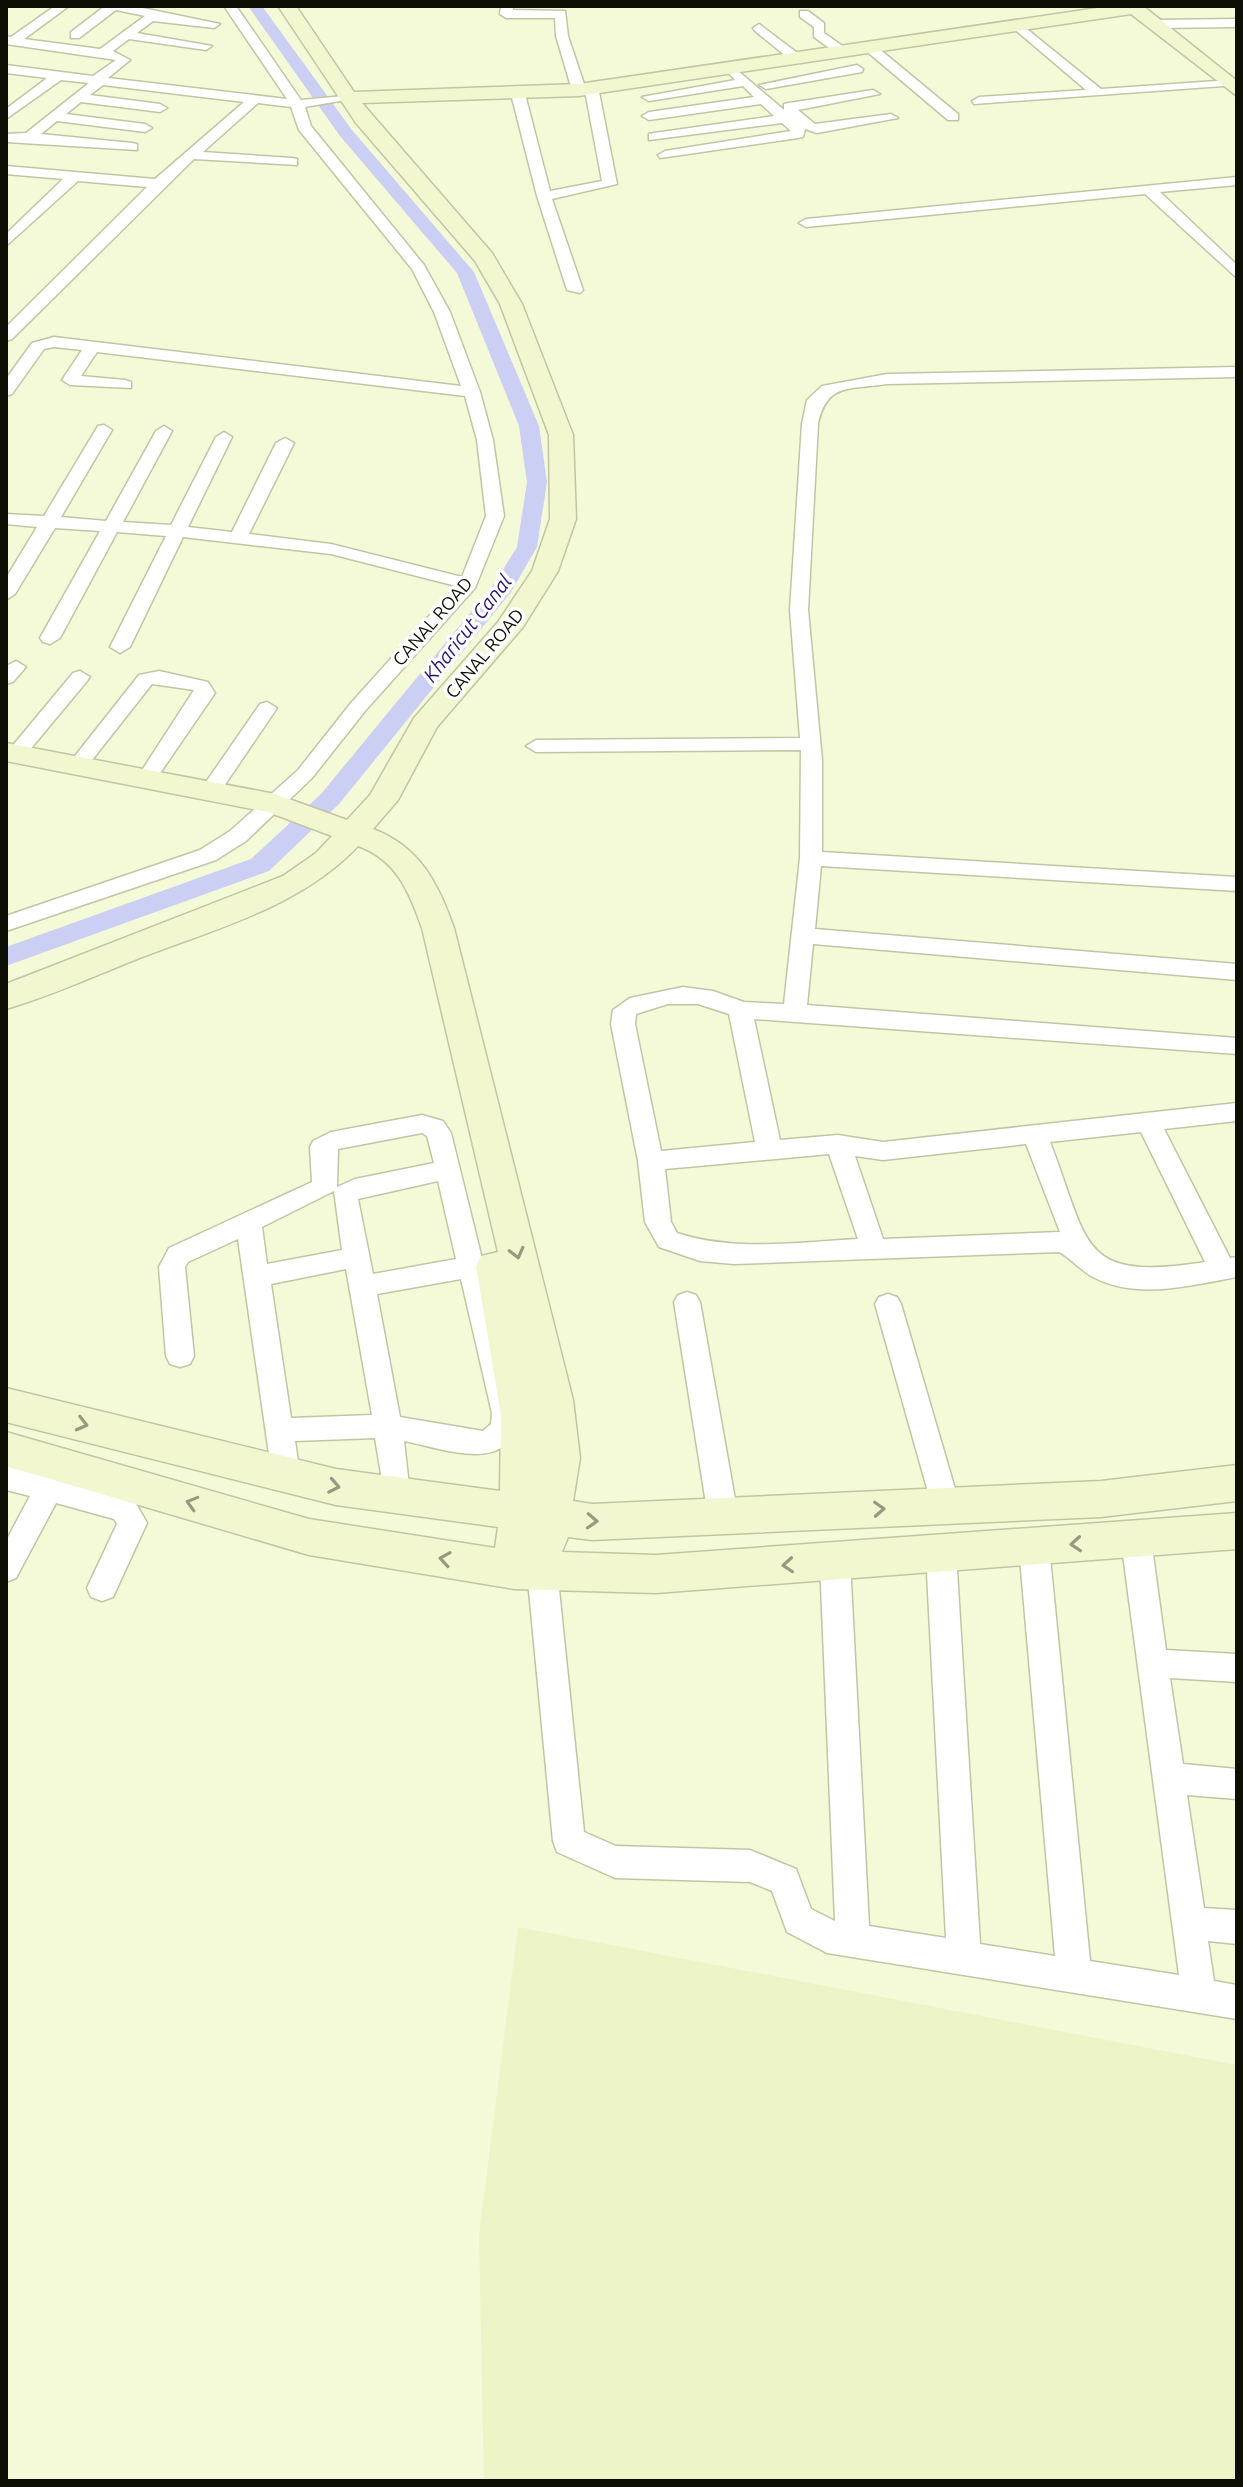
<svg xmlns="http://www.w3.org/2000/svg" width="1243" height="2487" font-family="Ubuntu,sans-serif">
	<rect width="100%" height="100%" fill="#f4fad7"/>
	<polygon fill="#edf4c8" points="518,1927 1237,2065 1237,2481 484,2481 479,2235"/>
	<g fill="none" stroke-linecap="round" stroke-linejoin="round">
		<polygon fill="#cbcff4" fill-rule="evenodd" points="248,6 262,6 352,130 474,272 539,426 547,482 537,547 511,592 339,804 269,871 6,966 6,947 251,859 321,794 494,584 517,547 527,482 519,426 457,273 340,136"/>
		<defs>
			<g id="street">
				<polygon points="55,6 69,6 24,39 100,49 145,16 116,10 79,38 71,38 71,32 105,6 133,6 220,24 214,28 153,21 137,33 212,46 206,50 129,39 113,51 130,60 108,78 287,99 224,6 236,6 301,100 355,95 357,98 305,107 311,126 424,265 450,312 480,392 493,440 504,516 475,588 365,711 312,778 246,841 216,860 6,931 6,916 200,850 230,831 298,770 351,703 456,586 331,554 183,537 130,647 120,653 110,647 166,536 117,532 60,638 50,644 43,642 40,638 100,531 55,528 15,594 6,600 6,578 37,527 6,524 6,514 44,516 98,426 104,425 112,430 61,517 106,521 156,431 164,426 172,431 123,522 171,525 216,437 224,432 232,437 188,527 232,532 276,443 285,438 294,443 249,534 331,544 462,577 486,516 477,440 465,396 97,352 81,376 125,380 131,382 131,388 70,385 62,380 82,350 54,347 44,349 12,394 6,396 6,379 32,343 54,337 461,386 434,312 412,269 299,130 291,107 258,103 203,152 292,158 297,159 297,165 194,159 12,339 6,341 6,327 147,187 78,181 6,246 6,234 63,179 6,174 6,166 155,179 244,102 103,85 90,95 160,104 167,108 160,112 81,102 66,114 145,124 152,128 145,132 57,121 41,134 132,143 137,144 137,150 6,142 6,134 26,133 89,83 61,80 6,119 6,109 47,78 6,73 6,65 93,76 116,60 6,44 6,36 11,37"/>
				<polygon points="501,6 513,6 513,10 565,11 568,36 585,87 591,83 598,87 617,184 552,199 583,290 580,293 567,290 537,196 511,94 518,90 525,94 550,191 602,181 585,91 579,94 572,90 556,36 555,18 506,18 500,14"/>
				<polygon points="800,11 808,11 824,23 824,33 844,47 844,53 836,53 814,37 814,27 800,17"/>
				<polygon points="1237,19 1237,27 1155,28 1149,24 1155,20"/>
				<polygon points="1017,21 1101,89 1231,80 1237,85 974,104 972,101 979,97 1086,90 1013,28 1011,25"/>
				<polygon points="759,24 800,55 800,61 792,61 755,31 753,28"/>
				<polygon points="864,43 872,43 958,114 958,120 948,120 864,49"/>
				<polygon points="731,65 784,110 784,104 789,103 873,90 880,94 798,110 815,124 891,114 898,118 817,133 805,129 803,137 798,138 660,158 658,155 665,151 791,131 782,123 649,140 649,134 654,133 774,116 761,104 649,120 642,116 649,112 754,97 743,86 649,101 642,97 735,80 725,69"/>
				<polygon points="857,65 863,69 862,72 766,89 759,85"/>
				<polygon points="1237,177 1237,185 1160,192 1237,265 1237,278 1145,194 806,227 799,223 806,219"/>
				<path d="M1237 367V377L887 384C850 390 827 382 818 424L808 610 822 760V852L1237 877V891L821 866 815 929 1237 964V980L813 944 807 1005 1237 1038V1054L754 1019 780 1140 838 1135 883 1142 1237 1103V1121L1164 1129 1230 1258 1237 1257V1277C1192 1285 1138 1300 1095 1278 1082 1272 1072 1259 1059 1252L734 1264 700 1261 659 1247 645 1222 638 1161 611 1024 613 1010 630 998 683 987 713 991 744 1002 784 1004 800 858 801 750 536 752 526 746 536 740 800 738 790 610 802 424 807 400 822 386 887 374ZM668 1004H698L729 1014 755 1142 661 1151 635 1024 636 1014ZM1141 1132 1205 1262C1078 1282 1090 1245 1050 1142ZM1026 1144 1060 1232 883 1239 855 1156 883 1160ZM829 1154 858 1239C799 1242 734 1252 677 1233L671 1222 665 1169Z"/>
				<polygon points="16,661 26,667 13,682 6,684 6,666"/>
				<polygon points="80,671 90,677 87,681 23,758 9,758 9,750 73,673"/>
				<polygon points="159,671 208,682 215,693 154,782 140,782 137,778 194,690 152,684 85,769 71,769 68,765 71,761 139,675"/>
				<polygon points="267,702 277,708 218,795 204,795 201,790 204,785 260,704"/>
				<path d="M422 1115 443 1121 451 1133 520 1413C512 1477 446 1449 404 1441L410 1495 406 1504 396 1507 386 1504 375 1438 295 1441 300 1475 296 1484 286 1487 276 1484 272 1475 238 1239 188 1262 185 1267 194 1356 190 1364 180 1367 170 1364 166 1356 159 1267 169 1248 312 1182 310 1147 313 1141 331 1132ZM422 1133 427 1136 434 1163 355 1179 337 1187 338 1149ZM438 1181 456 1259 373 1274 358 1199ZM334 1191 342 1250 267 1264 262 1227ZM346 1269 372 1415 291 1418 271 1284ZM461 1279 492 1413 491 1424 483 1431 400 1417 377 1294Z"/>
				<polygon points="687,1292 696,1295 700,1302 738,1516 733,1525 723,1528 713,1525 708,1516 674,1302 678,1295"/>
				<polygon points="888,1294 897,1297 901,1304 960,1506 956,1515 946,1518 936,1515 932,1506 875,1304 879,1297"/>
				<polygon points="6,1466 134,1500 147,1523 113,1597 102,1601 91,1597 87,1588 117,1524 114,1519 56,1503 16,1578 6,1582 6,1541 30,1496 6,1490"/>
				<polygon points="1136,1527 1146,1531 1151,1540 1166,1650 1237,1654 1237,1682 1170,1678 1183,1764 1237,1769 1237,1799 1187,1795 1204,1908 1237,1910 1237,1944 1208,1941 1214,1981 1237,1985 1237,2019 827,1953 787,1932 772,1891 750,1882 615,1878 557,1852 553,1841 527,1570 532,1561 542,1557 552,1561 557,1570 584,1832 616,1846 750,1850 796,1869 811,1909 835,1921 820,1562 825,1553 835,1549 845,1553 850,1562 869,1926 946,1938 926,1554 931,1545 941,1541 951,1545 956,1554 980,1944 1055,1956 1019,1547 1024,1538 1034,1534 1044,1538 1049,1547 1090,1961 1179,1975 1121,1540 1126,1531"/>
			</g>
			<path id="secondary" d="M278 6H296L354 92 579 84 1111 6H1143L1237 81V96L1131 14 579 96 362 103 492 253 522 304 573 435 576 519 558 571 523 627 437 727 398 800 373 829C420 847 438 883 454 928L573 1400 580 1458 573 1501 592 1504 1101 1481 1237 1465V1501L1101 1517 592 1540 568 1537 562 1552 656 1555 1237 1513V1549L656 1593 514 1589 309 1555 6 1466V1432L309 1519 495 1548 498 1527 336 1505 6 1422V1388L336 1469 500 1491 501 1416 476 1266 481 1256 498 1252 422 928C409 892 397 860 358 846 301 907 214 929 137 959 94 976 51 996 6 1009V984L283 876 316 853 332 836 268 812 6 761V743L275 794 347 820 370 795 414 718 498 622 532 571 550 519 549 435 500 304 475 261 356 123Z"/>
		</defs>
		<use href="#street" stroke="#c0c6a4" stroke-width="3"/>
		<use href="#secondary" stroke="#c0c6a4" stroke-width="3"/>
		<use href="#street" fill="#fff" fill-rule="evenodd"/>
		<use href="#secondary" fill="#f2f7cf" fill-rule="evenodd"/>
	</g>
	<defs><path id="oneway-chevron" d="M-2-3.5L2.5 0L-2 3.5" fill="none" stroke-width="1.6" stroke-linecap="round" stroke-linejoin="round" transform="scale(2)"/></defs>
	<g stroke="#969a7e">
		<use href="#oneway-chevron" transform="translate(517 1253) rotate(76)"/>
		<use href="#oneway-chevron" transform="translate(82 1424) rotate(14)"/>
		<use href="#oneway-chevron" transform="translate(334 1486) rotate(11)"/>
		<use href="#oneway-chevron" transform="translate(192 1503) rotate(-164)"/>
		<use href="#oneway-chevron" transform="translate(879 1509) rotate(-3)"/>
		<use href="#oneway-chevron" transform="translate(592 1521) rotate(3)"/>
		<use href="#oneway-chevron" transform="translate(1076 1544) rotate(176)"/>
		<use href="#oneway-chevron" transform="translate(445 1559) rotate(-171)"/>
		<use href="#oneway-chevron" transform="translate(788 1565) rotate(176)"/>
	</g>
	<g text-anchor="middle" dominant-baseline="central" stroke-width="7" stroke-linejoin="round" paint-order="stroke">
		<g font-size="18" fill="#0d0e04" stroke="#fff">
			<text transform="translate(432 621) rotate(-49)">CANAL ROAD</text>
			<text transform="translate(484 653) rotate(-50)">CANAL ROAD</text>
		</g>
		<g font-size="20" font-style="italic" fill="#271178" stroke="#fff">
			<text transform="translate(467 628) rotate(-52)">Kharicut Canal</text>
		</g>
	</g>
	<rect width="1243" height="2487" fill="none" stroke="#0d0e04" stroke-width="16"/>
</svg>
